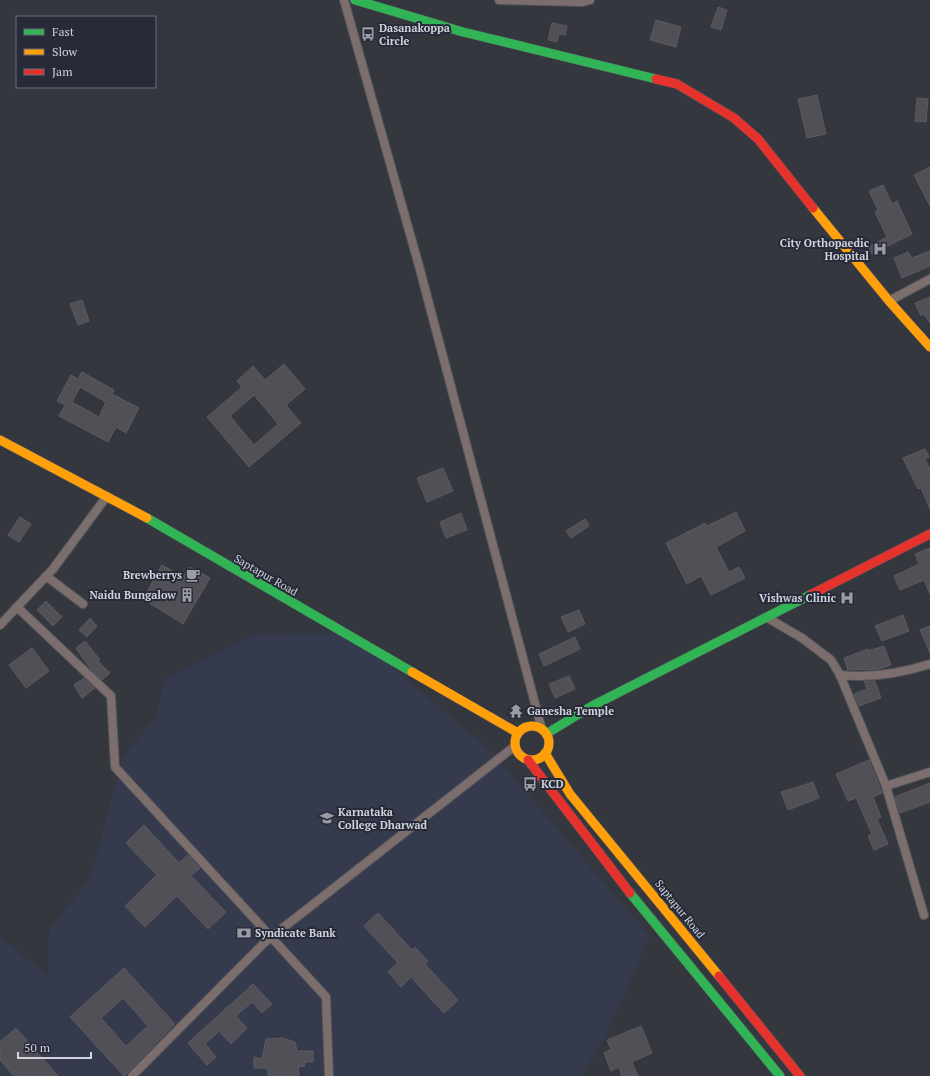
<svg xmlns="http://www.w3.org/2000/svg" width="930" height="1076" font-family="'PT Serif',serif">
	<rect width="100%" height="100%" fill="#35373f"/>
	<polygon fill="#353a4c" points="352,633 490,750 650,936 604,1040 581,1076 0,1076 0,937 49,976 49,930 90,878 123,757 157,715 165,679 255,634"/>
	<g fill="#515056" stroke="#5c5a60" fill-rule="evenodd">
		<polygon points="718,7 727,10 721,30 711,27"/>
		<polygon points="656,20 681,27 676,47 650,40"/>
		<polygon points="552,23 567,26 565,35 559,34 557,42 548,40"/>
		<polygon points="817,95 826,134 807,138 798,99"/>
		<polygon points="917,98 928,99 926,122 915,121"/>
		<polygon points="930,167 930,206 914,175"/>
		<polygon points="883,185 892,204 897,201 912,234 872,254 868,247 887,237 875,212 878,210 869,191"/>
		<polygon points="930,251 930,266 902,278 894,258 908,252 912,258"/>
		<polygon points="930,297 930,323 924,314 921,316 915,303"/>
		<polygon points="82,300 89,321 78,325 70,304"/>
		<path d="M284 364 305 389 286 405 301 423 249 467 207 417 242 387 237 381 253 366 265 380ZM254 395 278 424 254 445 230 416Z"/>
		<path d="M82 372 114 390 112 394 139 408 126 433 116 427 108 442 59 416 65 405 57 401 71 375 78 379ZM80 387 106 402 99 417 72 402Z"/>
		<polygon points="925,449 929,457 925,459 930,470 930,509 921,488 918,489 903,458"/>
		<polygon points="443,468 453,491 427,502 417,478"/>
		<polygon points="736,512 745,531 716,547 729,572 739,567 745,578 711,595 701,576 687,584 666,543 705,523 707,526"/>
		<polygon points="461,513 467,530 446,538 440,522"/>
		<polygon points="20,517 31,524 19,542 8,535"/>
		<polygon points="585,519 589,526 571,538 566,531"/>
		<polygon points="930,548 930,594 924,580 900,590 894,576 919,564 915,554"/>
		<polygon points="162,565 183,577 190,567 210,578 183,624 143,599"/>
		<polygon points="46,601 62,617 53,626 37,610"/>
		<polygon points="579,610 585,624 568,632 561,617"/>
		<polygon points="903,615 909,631 882,641 875,626"/>
		<polygon points="90,618 97,626 87,637 79,630"/>
		<polygon points="930,626 930,653 920,630"/>
		<polygon points="575,637 580,649 544,666 539,654"/>
		<polygon points="85,641 100,660 98,661 110,673 102,680 90,668 76,648"/>
		<polygon points="884,646 891,665 879,669 848,670 844,658 868,649 868,651"/>
		<polygon points="32,648 49,671 26,688 9,665"/>
		<polygon points="569,676 575,689 555,698 549,684"/>
		<polygon points="84,678 95,688 82,698 74,685"/>
		<polygon points="864,681 875,681 881,698 859,706 854,694 867,689"/>
		<polygon points="869,760 882,793 873,797 881,817 877,819 888,844 874,850 868,836 872,834 856,798 848,801 836,774"/>
		<polygon points="813,782 819,798 788,810 781,792"/>
		<polygon points="930,783 930,802 900,813 895,797"/>
		<polygon points="144,825 179,863 188,855 200,868 191,876 226,912 208,929 177,896 145,927 125,906 157,875 126,843"/>
		<polygon points="378,913 412,950 415,947 428,961 425,964 458,1000 444,1013 411,977 401,987 388,972 398,963 364,926"/>
		<path d="M124 968 175 1024 124 1076 70 1017ZM123 998 148 1026 126 1046 101 1018Z"/>
		<polygon points="253,984 272,1004 262,1013 252,1002 236,1016 247,1028 231,1044 219,1031 205,1044 216,1057 207,1065 188,1043"/>
		<polygon points="641,1026 652,1053 632,1062 638,1076 622,1076 619,1067 611,1071 604,1053 611,1049 607,1040"/>
		<polygon points="16,1028 58,1076 14,1076 0,1060 0,1042"/>
		<polygon points="283,1038 295,1042 297,1051 313,1051 313,1062 304,1062 305,1066 298,1067 299,1076 268,1076 268,1068 254,1068 254,1057 262,1059 266,1039"/>
	</g>
	<g fill="none" stroke-linecap="round" stroke-linejoin="round">
		<defs>
			<g id="street">
				<polyline points="344,0 419,266 542,730"/>
				<polyline points="499,0 583,2 590,0"/>
				<polyline points="889,301 930,279"/>
				<polyline points="46,576 83,604"/>
				<polyline points="17,607 111,696 115,767 326,997 329,1076"/>
				<polyline points="766,617 802,638 831,660 840,675 886,786 924,915"/>
				<polyline points="0,625 53,569 107,496"/>
				<path d="M840 675C869 678 902 673 930 664"/>
				<polyline points="886,786 930,772"/>
				<polyline points="132,1076 265,942 515,746"/>
			</g>
			<g id="fast">
				<polyline points="355,0 463,32 656,79"/>
				<polyline points="147,518 412,672"/>
				<polyline points="546,734 592,706 812,594"/>
				<polyline points="630,893 780,1076"/>
			</g>
			<g id="slow">
				<polyline points="813,208 889,301 930,347"/>
				<polyline points="0,440 147,518"/>
				<polyline points="412,672 518,733"/>
				<circle cx="532" cy="743" r="17"/>
				<polyline points="545,753 570,794 719,976"/>
			</g>
			<g id="jam">
				<polyline points="656,79 677,84 734,118 758,139 813,208"/>
				<polyline points="812,594 930,534"/>
				<polyline points="528,760 630,893"/>
				<polyline points="719,976 800,1076"/>
			</g>
		</defs>
		<use href="#street" stroke="#52545a" stroke-width="10"/>
		<use href="#fast" stroke="#52545a" stroke-width="10"/>
		<use href="#slow" stroke="#52545a" stroke-width="10"/>
		<use href="#jam" stroke="#52545a" stroke-width="10"/>
		<use href="#street" stroke="#7c6e6d" stroke-width="8"/>
		<use href="#fast" stroke="#30b455" stroke-width="9"/>
		<use href="#slow" stroke="#ff9f0a" stroke-width="9"/>
		<use href="#jam" stroke="#e5322d" stroke-width="9"/>
	</g>
	<defs>
		<symbol id="bus-bare" viewBox="-9 -9 18 18"><path d="M-5-6H5V4H4V6H2V4H-2V6H-4V4H-5ZM-3.5-4V0h7V-4ZM-3.5 1.2v1.5H-2V1.2ZM2 1.2v1.5H3.5V1.2Z" fill="#9a9ca5" stroke="#272a38" stroke-width="2.5" paint-order="stroke"/></symbol>
		<symbol id="hospital-bare" viewBox="-9 -9 18 18"><path d="M-5-5h3v3.5h4V-5h3V5h-3V1.5h-4V5h-3Z" fill="#9a9ca5" stroke="#272a38" stroke-width="2.5" paint-order="stroke"/></symbol>
		<symbol id="cafe-bare" viewBox="-9 -9 18 18"><path d="M-5.5-4.5H6V0H3Q3 3.5 0 3.5H-2.5Q-5.5 3.5-5.5 0ZM3-3.2v2h1.7v-2ZM-6 4.5H4V6H-6Z" fill="#9a9ca5" stroke="#272a38" stroke-width="2.5" paint-order="stroke"/></symbol>
		<symbol id="building-bare" viewBox="-9 -9 18 18"><path d="M-4-6H4V6H1V3H-1V6H-4ZM-2.5-4.3h1.7v1.8h-1.7ZM.8-4.3h1.7v1.8H.8ZM-2.5-1h1.7V.8h-1.7ZM.8-1h1.7V.8H.8Z" fill="#9a9ca5" stroke="#272a38" stroke-width="2.5" paint-order="stroke"/></symbol>
		<symbol id="temple-bare" viewBox="-9 -9 18 18"><path d="M0-6L5-2H3V0L6.5 2.5H4V6H1.5V3h-3V6H-4V2.5H-6.5L-3 0V-2H-5Z" fill="#9a9ca5" stroke="#272a38" stroke-width="2.5" paint-order="stroke"/></symbol>
		<symbol id="university-bare" viewBox="-9 -9 18 18"><path d="M0-5L7-2L0 1L-7-2ZM-4 1L0 2.5L4 1V4Q0 6-4 4Z" fill="#9a9ca5" stroke="#272a38" stroke-width="2.5" paint-order="stroke"/></symbol>
		<symbol id="bank-bare" viewBox="-9 -9 18 18"><path d="M-6-4H6V4H-6ZM0-2.3a2.3 2.3 0 1 0 0 4.6a2.3 2.3 0 1 0 0-4.6Z" fill="#9a9ca5" stroke="#272a38" stroke-width="2.5" paint-order="stroke"/></symbol>
	</defs>
	<g fill-rule="evenodd">
		<use href="#bus-bare" x="358" y="24" width="20" height="20"/>
		<use href="#hospital-bare" x="870" y="239" width="20" height="20"/>
		<use href="#cafe-bare" x="183" y="565" width="20" height="20"/>
		<use href="#building-bare" x="177" y="585" width="20" height="20"/>
		<use href="#hospital-bare" x="837" y="588" width="20" height="20"/>
		<use href="#temple-bare" x="506" y="701" width="20" height="20"/>
		<use href="#bus-bare" x="520" y="774" width="20" height="20"/>
		<use href="#university-bare" x="317" y="808" width="20" height="20"/>
		<use href="#bank-bare" x="234" y="923" width="20" height="20"/>
	</g>
	<g text-anchor="middle" dominant-baseline="central" stroke-width="4" stroke-linejoin="round" paint-order="stroke">
		<g font-size="11" font-weight="bold" fill="#d0d3dc" stroke="#272a38" text-anchor="start">
			<text x="379" y="28">Dasanakoppa<tspan x="379" dy="13">Circle</tspan></text>
			<text x="869" y="243" text-anchor="end">City Orthopaedic<tspan x="869" dy="13">Hospital</tspan></text>
			<text x="182" y="575" text-anchor="end">Brewberrys</text>
			<text x="176" y="595" text-anchor="end">Naidu Bungalow</text>
			<text x="836" y="598" text-anchor="end">Vishwas Clinic</text>
			<text x="527" y="711">Ganesha Temple</text>
			<text x="541" y="784">KCD</text>
			<text x="338" y="812">Karnataka<tspan x="338" dy="13">College Dharwad</tspan></text>
			<text x="255" y="933">Syndicate Bank</text>
		</g>
		<g font-size="11" fill="#d0d3dc" stroke="#272a38">
			<text transform="translate(266 575) rotate(30)">Saptapur Road</text>
			<text transform="translate(680 909) rotate(51)">Saptapur Road</text>
		</g>
	</g>
	<rect x="16" y="16" width="140" height="72" fill="#272a38" stroke="#6b6e7a"/>
	<rect x="24" y="29" width="20" height="6" fill="#30b455" stroke="#6b6e7a"/>
	<text x="52" y="36" font-size="12" fill="#d0d3dc">Fast</text>
	<rect x="24" y="49" width="20" height="6" fill="#ff9f0a" stroke="#6b6e7a"/>
	<text x="52" y="56" font-size="12" fill="#d0d3dc">Slow</text>
	<rect x="24" y="69" width="20" height="6" fill="#e5322d" stroke="#6b6e7a"/>
	<text x="52" y="76" font-size="12" fill="#d0d3dc">Jam</text>
	<path d="M18 1052v6h73v-6" fill="none" stroke="#d0d3dc" stroke-width="2"/>
	<text x="24" y="1052" font-size="12" fill="#d0d3dc" stroke="#272a38" stroke-width="3" paint-order="stroke">50 m</text>
</svg>
